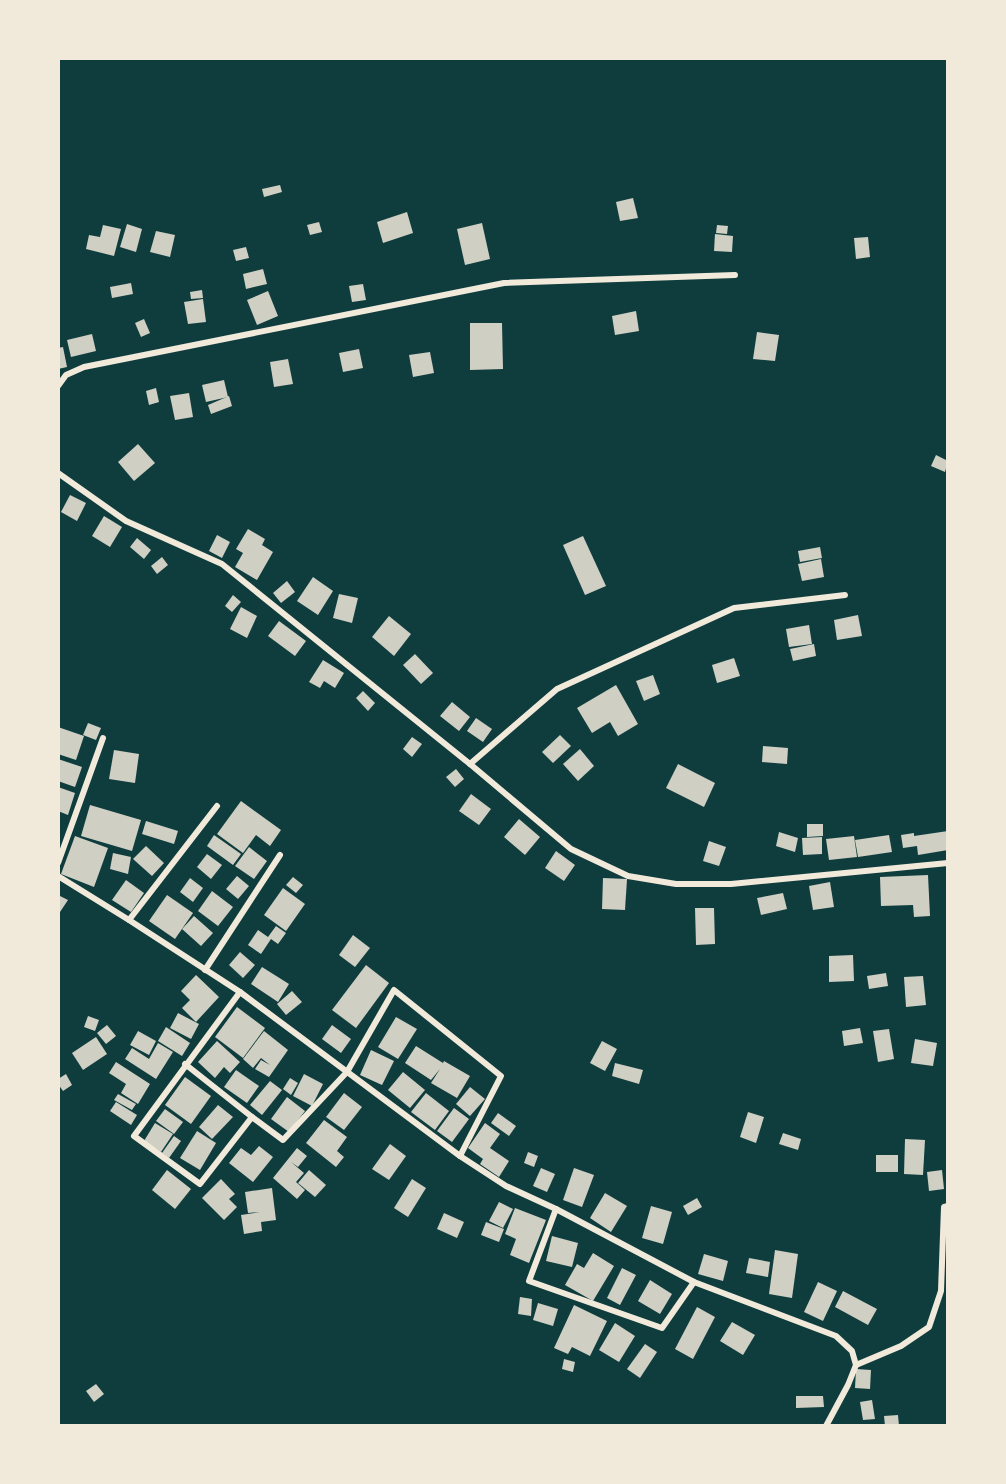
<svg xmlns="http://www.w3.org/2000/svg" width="1006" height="1484" font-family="Merriweather,serif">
	<rect width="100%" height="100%" fill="#0f3d3e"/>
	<g fill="#cfcfc3">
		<polygon points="280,185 282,192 264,197 262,189"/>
		<polygon points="633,198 638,218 620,221 616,202"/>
		<polygon points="407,212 413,233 383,243 377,222"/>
		<polygon points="319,222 322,232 310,235 307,225"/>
		<polygon points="482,223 490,259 465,265 457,229"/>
		<polygon points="127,224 142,229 136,252 120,247"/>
		<polygon points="103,225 121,229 114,256 86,249 89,235 100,237"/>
		<polygon points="717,225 728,226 727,234 716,233"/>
		<polygon points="156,231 175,235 170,257 150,252"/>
		<polygon points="715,234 733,236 732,252 714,251"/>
		<polygon points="868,237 870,257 856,259 854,238"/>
		<polygon points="246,247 249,258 236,261 233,250"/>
		<polygon points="263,269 267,284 246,289 243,274"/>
		<polygon points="131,283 133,294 112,298 110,287"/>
		<polygon points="363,284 366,300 352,302 349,286"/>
		<polygon points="202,290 203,298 191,299 190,292"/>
		<polygon points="268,291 278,316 257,325 247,300"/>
		<polygon points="203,299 206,322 188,324 184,302"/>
		<polygon points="636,311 639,331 615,335 612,316"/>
		<polygon points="144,319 150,333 141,337 135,323"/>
		<polygon points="470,323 502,323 503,369 470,370"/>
		<polygon points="757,332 779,335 775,361 753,359"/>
		<polygon points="92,334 96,351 71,357 67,340"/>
		<polygon points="63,347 67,367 58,369 58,348"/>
		<polygon points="359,349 363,368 343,372 339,353"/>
		<polygon points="430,352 434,373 413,377 409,355"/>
		<polygon points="288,359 293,384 274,387 270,362"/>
		<polygon points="224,380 228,397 206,402 202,385"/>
		<polygon points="156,388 159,402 149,405 146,391"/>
		<polygon points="189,393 193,417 175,420 170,396"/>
		<polygon points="229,396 232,406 211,414 208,405"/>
		<polygon points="138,444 155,463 134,481 118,462"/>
		<polygon points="936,455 948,461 945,472 931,466"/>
		<polygon points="70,495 86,503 77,521 61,512"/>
		<polygon points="104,516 122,527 110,547 92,536"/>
		<polygon points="248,529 265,539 262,545 273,552 257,580 235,567 243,553 236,549"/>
		<polygon points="217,535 230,542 222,558 209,551"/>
		<polygon points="583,536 606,586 585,595 563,545"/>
		<polygon points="137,538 151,550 144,559 130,547"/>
		<polygon points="820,547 822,558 800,562 798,551"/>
		<polygon points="162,557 168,565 157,574 151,566"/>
		<polygon points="821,559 824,577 802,581 798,564"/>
		<polygon points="313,577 333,591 318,615 297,601"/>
		<polygon points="287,581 295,592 281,603 273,593"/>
		<polygon points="339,594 358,598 352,623 333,618"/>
		<polygon points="233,595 241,602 232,612 225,606"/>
		<polygon points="241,607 257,616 247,638 230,629"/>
		<polygon points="858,615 862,636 837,640 834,620"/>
		<polygon points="389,616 411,634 394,656 372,637"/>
		<polygon points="279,621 306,641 295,656 268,636"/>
		<polygon points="809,625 812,644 789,647 786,629"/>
		<polygon points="814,644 816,656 793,661 790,649"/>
		<polygon points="415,654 433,673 421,684 403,665"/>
		<polygon points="734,658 740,676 717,683 712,665"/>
		<polygon points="323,660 344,673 335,688 324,681 320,688 309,682"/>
		<polygon points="653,675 660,694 644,701 636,681"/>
		<polygon points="616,685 638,724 618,736 610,722 592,733 577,708"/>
		<polygon points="363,691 375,703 368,711 356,698"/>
		<polygon points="452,702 470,717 459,731 440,716"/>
		<polygon points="476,718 492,729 483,742 467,731"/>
		<polygon points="88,723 101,728 96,740 83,735"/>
		<polygon points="58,727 84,736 76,760 58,754"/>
		<polygon points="560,735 571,746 553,763 542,752"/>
		<polygon points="412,737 422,744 412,757 403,749"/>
		<polygon points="763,746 788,748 787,764 762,762"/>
		<polygon points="580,749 594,766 578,781 563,764"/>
		<polygon points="114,750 139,754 135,783 109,779"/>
		<polygon points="58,759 82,767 75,787 58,781"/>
		<polygon points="678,764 715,783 704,807 666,788"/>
		<polygon points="456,769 464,779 455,787 446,777"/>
		<polygon points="58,787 75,793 68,815 58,811"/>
		<polygon points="471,794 491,809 479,825 459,811"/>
		<polygon points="241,801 281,830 270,846 256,835 243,853 217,834"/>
		<polygon points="90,805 141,820 132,851 81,836"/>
		<polygon points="519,819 540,837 525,855 504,837"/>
		<polygon points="146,821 178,831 174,844 142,834"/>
		<polygon points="807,824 823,824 823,836 807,837"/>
		<polygon points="948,831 948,850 918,855 917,846 903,848 901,835 914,833 914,836"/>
		<polygon points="779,832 798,838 795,852 776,846"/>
		<polygon points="214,835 241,854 233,865 207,846"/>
		<polygon points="889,835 892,852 858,857 855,840"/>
		<polygon points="75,836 108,848 94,887 61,874"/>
		<polygon points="854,836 857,857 829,860 826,839"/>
		<polygon points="822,837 822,854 803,855 802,838"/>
		<polygon points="709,841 726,847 719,866 703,861"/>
		<polygon points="146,846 164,863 152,876 133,859"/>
		<polygon points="249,847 267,861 254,879 235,866"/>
		<polygon points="556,851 575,865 564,881 545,868"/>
		<polygon points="113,853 131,857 128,874 110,869"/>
		<polygon points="207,854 222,865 211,879 197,867"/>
		<polygon points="928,875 930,916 914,917 913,905 881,906 880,877"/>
		<polygon points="237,876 249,886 238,899 226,889"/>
		<polygon points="293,877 303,885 296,893 286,885"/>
		<polygon points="190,878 203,888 193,902 180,892"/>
		<polygon points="603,878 627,879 625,910 602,909"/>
		<polygon points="126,880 144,893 131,912 112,900"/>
		<polygon points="830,882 834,907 813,910 809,886"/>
		<polygon points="283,888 305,904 286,931 264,915"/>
		<polygon points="212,891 233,907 218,926 198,911"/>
		<polygon points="783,893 787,909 761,915 757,898"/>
		<polygon points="58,895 68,900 58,915"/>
		<polygon points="167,895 193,913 175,939 149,921"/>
		<polygon points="695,908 714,908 715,944 696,945"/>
		<polygon points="194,916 213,933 201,946 182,929"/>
		<polygon points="276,926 286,933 278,944 271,939 261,954 248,945 258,930 268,937"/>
		<polygon points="353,935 370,948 355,967 339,955"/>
		<polygon points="240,952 255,965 243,978 229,965"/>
		<polygon points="853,955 854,981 829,982 829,956"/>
		<polygon points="366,965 389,983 356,1028 332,1010"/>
		<polygon points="262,967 289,984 278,1002 251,984"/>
		<polygon points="886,973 888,986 869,989 867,976"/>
		<polygon points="196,975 219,997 196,1022 182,1008 190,1000 181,991"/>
		<polygon points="923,976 926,1005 906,1007 904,977"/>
		<polygon points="292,991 302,1002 286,1015 277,1004"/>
		<polygon points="237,1007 265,1028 243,1058 215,1037"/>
		<polygon points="178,1013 199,1024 191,1039 170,1028"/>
		<polygon points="88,1016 99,1020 95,1031 84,1027"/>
		<polygon points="396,1017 417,1029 398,1059 378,1047"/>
		<polygon points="107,1025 116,1036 106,1044 97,1033"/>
		<polygon points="332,1025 351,1039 341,1053 322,1039"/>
		<polygon points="166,1027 190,1043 182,1056 158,1041"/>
		<polygon points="860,1028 863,1043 844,1046 842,1031"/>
		<polygon points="889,1029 894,1059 878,1062 873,1031"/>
		<polygon points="138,1031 156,1041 149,1055 130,1045"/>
		<polygon points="264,1031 288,1050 269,1077 255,1069 261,1060 270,1065 261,1058 253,1068 243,1059"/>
		<polygon points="96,1037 107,1054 83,1070 72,1053"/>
		<polygon points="915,1039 937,1043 933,1066 911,1063"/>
		<polygon points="217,1041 240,1062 230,1073 224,1067 215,1078 198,1062"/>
		<polygon points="602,1041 617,1049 605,1071 590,1063"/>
		<polygon points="158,1043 173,1052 156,1079 125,1059 132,1048 149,1059"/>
		<polygon points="416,1046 443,1063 444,1061 470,1076 457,1098 431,1083 440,1069 431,1080 405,1063"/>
		<polygon points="371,1050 394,1061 382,1085 360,1075"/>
		<polygon points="116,1062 150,1084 138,1104 121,1093 126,1084 109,1073"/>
		<polygon points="615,1063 643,1070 639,1084 612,1076"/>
		<polygon points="236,1070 259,1086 247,1103 224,1087"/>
		<polygon points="403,1072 425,1090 410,1108 388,1090"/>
		<polygon points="66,1074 72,1085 63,1091 58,1084 58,1079"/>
		<polygon points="304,1074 323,1084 312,1106 293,1096"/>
		<polygon points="185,1077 211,1096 191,1124 165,1105"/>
		<polygon points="290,1078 298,1083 291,1095 283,1089"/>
		<polygon points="270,1081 282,1090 262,1115 250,1105"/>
		<polygon points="470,1087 485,1099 470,1116 456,1104"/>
		<polygon points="344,1093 362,1107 344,1130 326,1117"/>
		<polygon points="426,1093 449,1111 435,1130 411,1112"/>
		<polygon points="118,1094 136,1104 132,1110 114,1100"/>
		<polygon points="287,1097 305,1111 289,1132 271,1119"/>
		<polygon points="116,1102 137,1115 131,1125 110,1111"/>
		<polygon points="218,1105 233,1117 212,1139 199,1127"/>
		<polygon points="454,1108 469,1119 452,1142 437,1131"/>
		<polygon points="165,1109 183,1122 174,1134 156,1121"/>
		<polygon points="748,1112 764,1117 756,1143 740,1137"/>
		<polygon points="498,1113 516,1126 509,1136 491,1123"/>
		<polygon points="324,1120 347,1137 337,1151 344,1157 336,1167 306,1143"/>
		<polygon points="155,1123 173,1134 161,1152 144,1141"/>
		<polygon points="485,1123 500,1134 490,1148 509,1161 499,1177 480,1164 483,1159 468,1148"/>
		<polygon points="197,1131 216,1143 200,1170 180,1158"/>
		<polygon points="783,1133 801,1139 798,1150 779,1144"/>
		<polygon points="174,1136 181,1141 169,1158 162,1153"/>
		<polygon points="905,1139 925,1140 923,1175 904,1174"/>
		<polygon points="390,1144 406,1156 389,1180 372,1169"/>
		<polygon points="259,1146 273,1157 253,1182 229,1163 241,1148 251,1155"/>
		<polygon points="297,1148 307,1156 298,1167 291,1162 304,1173 296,1182 305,1190 297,1199 273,1178"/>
		<polygon points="528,1152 538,1156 534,1167 524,1163"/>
		<rect x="876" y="1155" width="22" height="17"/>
		<polygon points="541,1168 555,1174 547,1192 533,1186"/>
		<polygon points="574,1168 594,1175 582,1207 563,1200"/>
		<polygon points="167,1170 191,1189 175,1209 152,1190"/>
		<polygon points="309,1170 326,1185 315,1197 298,1183"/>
		<polygon points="942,1170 944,1189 929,1191 927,1172"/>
		<polygon points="221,1179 235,1194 229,1199 237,1207 224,1220 202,1198"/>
		<polygon points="412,1179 426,1188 408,1217 394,1208"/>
		<polygon points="272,1188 276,1220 261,1222 262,1231 244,1234 241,1215 260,1212 248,1213 245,1192"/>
		<polygon points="605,1193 627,1206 611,1232 590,1218"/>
		<polygon points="697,1198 702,1207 688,1215 683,1206"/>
		<polygon points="499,1202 513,1209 503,1228 489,1221"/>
		<polygon points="651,1206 672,1212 663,1244 642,1238"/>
		<polygon points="515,1208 546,1220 529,1263 510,1255 516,1239 505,1234"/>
		<polygon points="444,1213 464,1222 457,1238 437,1229"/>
		<polygon points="486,1222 504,1229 499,1242 481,1235"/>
		<polygon points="552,1236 578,1243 572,1267 546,1261"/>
		<polygon points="775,1250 798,1254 792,1298 769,1294"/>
		<polygon points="593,1253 614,1266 593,1301 565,1285 577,1264 584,1268"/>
		<polygon points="704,1254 728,1261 723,1281 698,1274"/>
		<polygon points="749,1258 770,1262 768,1277 746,1273"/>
		<polygon points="622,1268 636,1275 620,1305 607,1298"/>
		<polygon points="650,1280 672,1294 660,1314 638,1301"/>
		<polygon points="818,1282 837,1291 823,1321 804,1312"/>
		<polygon points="843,1291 877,1309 868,1325 835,1307"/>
		<polygon points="520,1297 532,1299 531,1316 518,1314"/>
		<polygon points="538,1303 558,1309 553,1326 533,1320"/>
		<polygon points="574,1305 607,1321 590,1356 572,1347 568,1354 554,1348"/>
		<polygon points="697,1307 715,1317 693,1359 675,1349"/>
		<polygon points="732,1322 755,1335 743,1355 720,1341"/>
		<polygon points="615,1323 635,1336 619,1362 599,1350"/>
		<polygon points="645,1344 657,1352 640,1378 627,1369"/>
		<polygon points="564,1359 575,1362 573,1372 562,1369"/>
		<polygon points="856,1369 871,1370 870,1389 855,1388"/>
		<polygon points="96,1384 104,1394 94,1402 86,1391"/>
		<polygon points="796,1396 823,1396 824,1407 796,1408"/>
		<polygon points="872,1400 875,1419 863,1420 860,1402"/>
		<polygon points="898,1415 899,1426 885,1426 884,1416"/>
	</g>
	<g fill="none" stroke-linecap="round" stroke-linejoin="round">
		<g stroke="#f1e9da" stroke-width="6">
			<polyline points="58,386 66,375 84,367 504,283 735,275"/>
			<polyline points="58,473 126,521 222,564 470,764 571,849 628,876 676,884 731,884 948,863"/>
			<polyline points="470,764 557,689 734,608 845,595"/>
			<polyline points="58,863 103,738"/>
			<polyline points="58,876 129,920 240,992 460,1156 506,1186 556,1209 694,1282 836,1336 852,1351 856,1365 848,1385 826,1426"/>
			<polyline points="129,920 217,806"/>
			<polyline points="205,970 280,855"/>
			<polyline points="240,992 134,1136 200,1184 252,1117 283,1140 347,1072 394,990 501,1076 460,1156"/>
			<polyline points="185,1064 252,1117"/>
			<polyline points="556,1209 529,1281 662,1328 694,1282"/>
			<polyline points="856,1365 901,1346 929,1327 941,1291 944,1207 948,1206"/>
		</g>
	</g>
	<rect width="1006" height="1484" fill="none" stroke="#f1e9da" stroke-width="120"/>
</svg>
